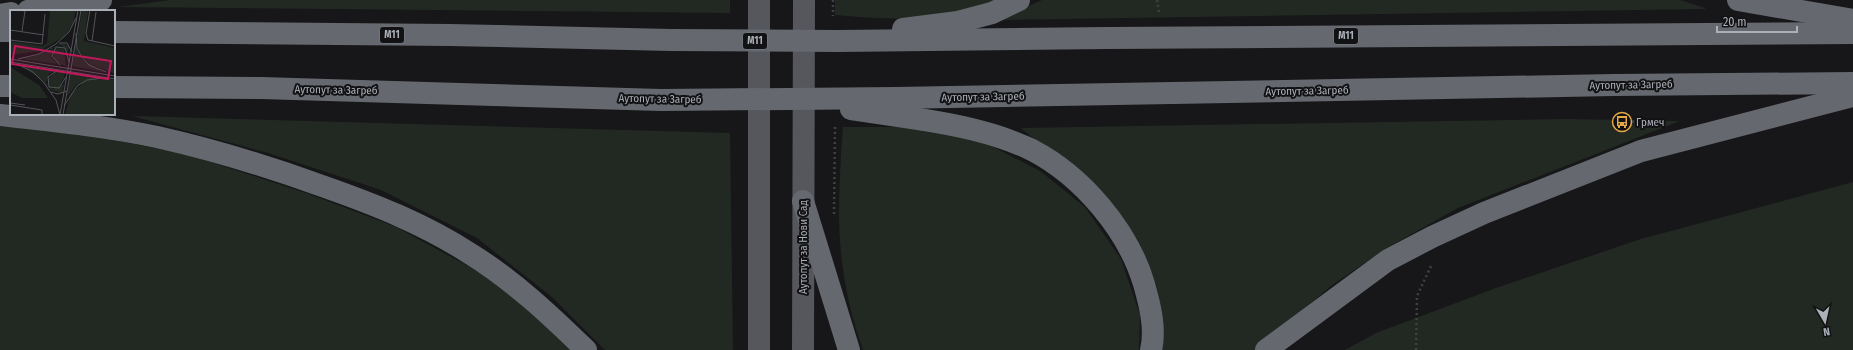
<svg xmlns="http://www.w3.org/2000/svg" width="1853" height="350" font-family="'Fira Sans Condensed',sans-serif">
	<rect width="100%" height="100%" fill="#171719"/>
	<g fill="#222922">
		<polygon points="170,0 730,0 730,13 118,7"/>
		<path d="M835 0H994C947 25 886 19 835 15Z"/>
		<polygon points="1042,0 1680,0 1705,8 1705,9 998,20"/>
		<polygon points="132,116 730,133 733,350 605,350 552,297 477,238 381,190 268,153"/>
		<polygon points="1565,119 1680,121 1458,208 1385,249 1331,286 1256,350 1161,350 1164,332 1157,287 1138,240 1084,182 1021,128"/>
		<polygon points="0,121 61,130 186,154 309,194 396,227 490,278 551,329 571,350 0,350"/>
		<path d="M843 127H924L980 140 1040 171 1085 207 1121 259 1140 315 1139 350H863C847 306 839 259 839 212 839 184 841 155 843 127Z"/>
		<polygon points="1853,182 1853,350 1345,350 1376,333 1496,288 1641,239"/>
	</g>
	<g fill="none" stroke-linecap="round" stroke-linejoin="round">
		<g stroke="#3f4145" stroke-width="2.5" stroke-dasharray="2 3" stroke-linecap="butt">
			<polyline points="833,0 833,16"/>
			<polyline points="1157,0 1159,12"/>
			<polyline points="1622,122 1655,120"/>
			<polyline points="834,214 835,127"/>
			<polyline points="1416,350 1417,296 1431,266"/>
		</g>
		<g stroke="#55575d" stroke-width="22">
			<polyline points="759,0 759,350"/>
			<polyline points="803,350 804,0"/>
		</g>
		<g stroke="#65686e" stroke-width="22">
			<polyline points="1738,0 1853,20"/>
			<polyline points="28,11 101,0"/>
			<polyline points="0,15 11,13"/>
			<polyline points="903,29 958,22 992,13 1019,0"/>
			<polyline points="0,31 11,31"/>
			<polyline points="114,32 450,35 671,40"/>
			<polyline points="838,41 1107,38 1853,33"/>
			<polyline points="0,86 11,86"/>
			<polyline points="114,87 261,88 661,100"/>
			<polyline points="896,98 1614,85 1853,83"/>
			<path d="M0 115C52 121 106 126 157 137 215 150 270 167 325 187 376 205 424 224 469 253 513 280 550 315 586 350"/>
			<path d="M912 118C952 124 995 132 1032 150 1082 176 1128 230 1144 284 1150 305 1156 329 1151 350"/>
			<polyline points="803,201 849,350"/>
			<polyline points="1266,350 1388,260 1432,237 1484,213 1641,151 1853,96"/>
		</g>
		<g stroke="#65686e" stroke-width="22">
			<polyline points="671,40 838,41"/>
			<polyline points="661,100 896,98"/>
			<polyline points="851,109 912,118"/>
		</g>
	</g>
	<defs>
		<symbol id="bus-ring" viewBox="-11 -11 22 22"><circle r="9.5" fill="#121214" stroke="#e3a946" stroke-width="1.5"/><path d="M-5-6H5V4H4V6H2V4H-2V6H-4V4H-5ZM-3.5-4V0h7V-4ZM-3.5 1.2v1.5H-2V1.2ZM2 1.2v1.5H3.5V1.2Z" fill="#e3a946"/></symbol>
	</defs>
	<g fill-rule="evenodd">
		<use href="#bus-ring" x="1611" y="111" width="22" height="22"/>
	</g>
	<g text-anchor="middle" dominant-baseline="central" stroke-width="4" stroke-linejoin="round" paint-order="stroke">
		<g fill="#121214" stroke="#7d8087" stroke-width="1">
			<rect x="380" y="27" width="24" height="16" rx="3"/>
			<rect x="1334" y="28" width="24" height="16" rx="3"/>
			<rect x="743" y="33" width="24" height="16" rx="3"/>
		</g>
		<g font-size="10" font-weight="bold" fill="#abafb8">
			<text x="392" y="35">M11</text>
			<text x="1346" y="36">M11</text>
			<text x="755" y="41">M11</text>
		</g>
		<g font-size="11" fill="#abafb8" stroke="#121214">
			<text transform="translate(1631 85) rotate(-1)">Аутопут за Загреб</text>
			<text transform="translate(336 90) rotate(1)">Аутопут за Загреб</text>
			<text transform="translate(1307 91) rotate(-1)">Аутопут за Загреб</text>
			<text transform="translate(983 97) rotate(-1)">Аутопут за Загреб</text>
			<text transform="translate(660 99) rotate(1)">Аутопут за Загреб</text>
			<text transform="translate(803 247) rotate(-90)">Аутопут за Нови Сад</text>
		</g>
		<g font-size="11" fill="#abafb8" stroke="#121214" text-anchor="start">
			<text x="1636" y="122">Грмеч</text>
		</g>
	</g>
	<g transform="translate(10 10)">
		<rect width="105" height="105" fill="#171719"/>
		<path d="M40 0H66L63 13 55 26 30 41 0 45V31L32 36 37 33ZM72 0H78L74 31 105 38V64L80 54 69 41 67 30ZM52 33 59 36 58 44 51 35 43 38 41 47 47 54 12 49 25 46ZM65 34 72 49 93 62 62 56ZM45 38 54 39 56 56 46 52 42 41ZM10 55 47 60 39 64 36 73 43 79 54 74 52 83 41 80 32 70ZM0 57 29 75 38 88H12L0 82ZM47 61 55 62 54 68 48 78 40 76 38 69ZM61 62 92 68 66 75 57 87ZM92 69 105 70V105H55L61 83 76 71Z" fill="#222922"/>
		<path fill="none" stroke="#525459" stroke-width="1" d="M9 0 15 1 12 21M80 0 76 23 78 30 105 36M0 20 34 25M66 23 67 38 72 47 79 55 96 62M0 30 32 34 35 4M82 31 86 2M49 33H57L62 42M0 49 105 66M8 49 29 44 46 34 59 22 66 8M0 52 105 69M7 54 23 62 34 73 46 90 50 105M50 55 42 46 46 37 55 38 59 52M48 60 38 67 39 77 49 78 56 67M41 82 48 84 57 81M0 93 15 95M0 95 32 100V105M54 96 67 76 77 70 93 68M50 105 68 0M53 105 71 0"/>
		<path fill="#c2185b" fill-opacity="0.15" stroke="#c2185b" stroke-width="2" d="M5 36 101 51 98 69 2 54Z"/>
		<rect width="105" height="105" fill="none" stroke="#abafb8" stroke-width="2"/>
	</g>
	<g transform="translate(1825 322) rotate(171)" stroke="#121214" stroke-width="3" paint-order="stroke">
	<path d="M0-3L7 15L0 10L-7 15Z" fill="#abafb8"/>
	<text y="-6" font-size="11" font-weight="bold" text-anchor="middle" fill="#abafb8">N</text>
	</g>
	<path d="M1717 26v6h80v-6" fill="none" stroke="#abafb8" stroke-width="2"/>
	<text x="1723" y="26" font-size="12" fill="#abafb8" stroke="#121214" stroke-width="3" paint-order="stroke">20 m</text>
</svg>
